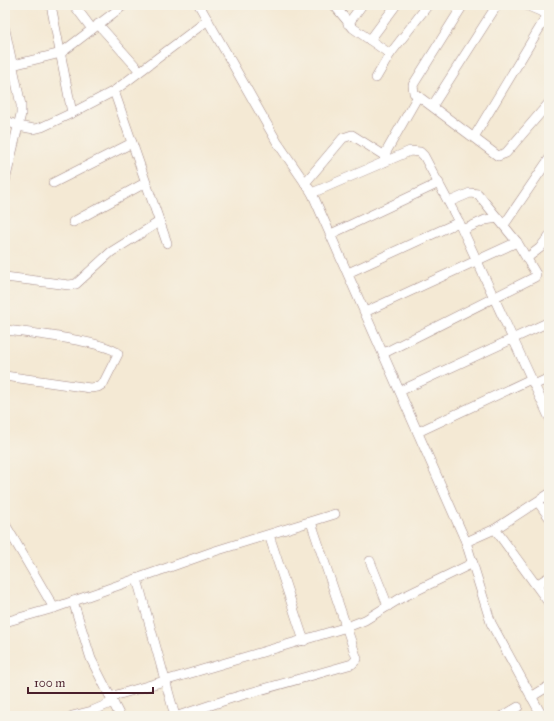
<svg xmlns="http://www.w3.org/2000/svg" width="554" height="721" font-family="'IM FELL Great Primer',serif">
	<rect width="100%" height="100%" fill="#f7f3e8"/>
	<filter id="ink" filterUnits="userSpaceOnUse"><feTurbulence type="fractalNoise" baseFrequency=".025" numOctaves="2"/><feDisplacementMap in="SourceGraphic" scale="8" xChannelSelector="R" yChannelSelector="G"/><feConvolveMatrix kernelMatrix="1 2 1 2 8 2 1 2 1" color-interpolation-filters="sRGB"/></filter>
	<filter id="wash" filterUnits="userSpaceOnUse"><feTurbulence type="fractalNoise" baseFrequency=".012" numOctaves="4" result="noise"/><feDisplacementMap in="SourceGraphic" scale="16" xChannelSelector="R" yChannelSelector="G"/><feGaussianBlur stdDeviation="0.9" result="paint"/><feColorMatrix in="noise" values="0 0 0 0 0 0 0 0 0 0 0 0 0 0 0 0 0 1.4 0 .05"/><feComposite in="paint" operator="in"/></filter>
	<g filter="url(#wash)">
		<rect width="100%" height="100%" fill="#f4e9d4"/>
	</g>
	<g filter="url(#ink)">
		<g fill="none" stroke-linecap="round" stroke-linejoin="round">
			<defs>
				<g id="minor">
					<polyline points="51,5 72,113"/>
					<polyline points="74,5 92,29"/>
					<polyline points="199,5 277,142 312,193 466,542 491,623 542,716"/>
					<polyline points="334,5 353,28 390,54"/>
					<polyline points="463,5 413,85 414,93 498,156 506,153 549,103"/>
					<polyline points="526,5 549,15"/>
					<polyline points="98,24 139,70"/>
					<polyline points="348,24 362,5"/>
					<polyline points="5,30 21,105 21,114 5,181"/>
					<polyline points="370,40 396,5"/>
					<polyline points="13,65 61,53 124,5"/>
					<polyline points="376,78 390,54 428,5"/>
					<polyline points="114,91 167,243"/>
					<polyline points="433,105 497,5"/>
					<polyline points="5,120 18,126 34,129 42,127 72,113 114,91 208,20"/>
					<polyline points="474,137 548,14"/>
					<polyline points="384,162 386,152 418,96"/>
					<polyline points="53,183 132,143"/>
					<polyline points="305,183 343,138 352,135 385,156"/>
					<polyline points="312,193 410,151 420,152 424,156 459,222 549,417"/>
					<polyline points="73,222 145,183"/>
					<polyline points="504,225 549,159"/>
					<polyline points="463,230 485,220 498,218"/>
					<polyline points="331,234 439,183"/>
					<polyline points="527,258 540,248 549,236"/>
					<polyline points="348,273 459,222"/>
					<polyline points="5,277 69,285 76,284 111,252 159,222"/>
					<polyline points="365,312 517,242"/>
					<path d="M5 330C22 332 113 342 118 354L103 384 98 387 90 388 5 376"/>
					<polyline points="384,353 535,277 536,274 517,242 478,194 470,193 449,202"/>
					<polyline points="534,385 549,378"/>
					<polyline points="400,391 549,322"/>
					<polyline points="418,432 531,379"/>
					<polyline points="538,502 549,517"/>
					<polyline points="5,524 54,608"/>
					<polyline points="495,529 549,603"/>
					<polyline points="269,535 304,641"/>
					<polyline points="466,542 495,529 549,494"/>
					<polyline points="370,561 388,606"/>
					<polyline points="137,579 175,716"/>
					<polyline points="536,585 549,577"/>
					<polyline points="73,601 91,659 120,716"/>
					<polyline points="5,622 54,608 215,551 335,514"/>
					<polyline points="110,697 347,627 365,620 401,598 473,563"/>
					<polyline points="531,697 549,686"/>
					<polyline points="72,716 92,711 113,702"/>
					<polyline points="178,716 232,698 352,664 357,659 311,522"/>
					<polyline points="503,716 518,707"/>
				</g>
			</defs>
			<use href="#minor" stroke="#9f8480" stroke-width="10"/>
			<use href="#minor" stroke="#fff" stroke-width="9"/>
		</g>
	</g>
	<rect width="554" height="721" fill="none" stroke="#f7f3e8" stroke-width="20"/>
	<path d="M28 687v6h125v-6" fill="none" stroke="#4a1f2b" stroke-width="2"/>
	<text x="34" y="687" font-size="12" fill="#4a1f2b" stroke="#f7f3e8" stroke-width="3" paint-order="stroke">100 m</text>
</svg>
